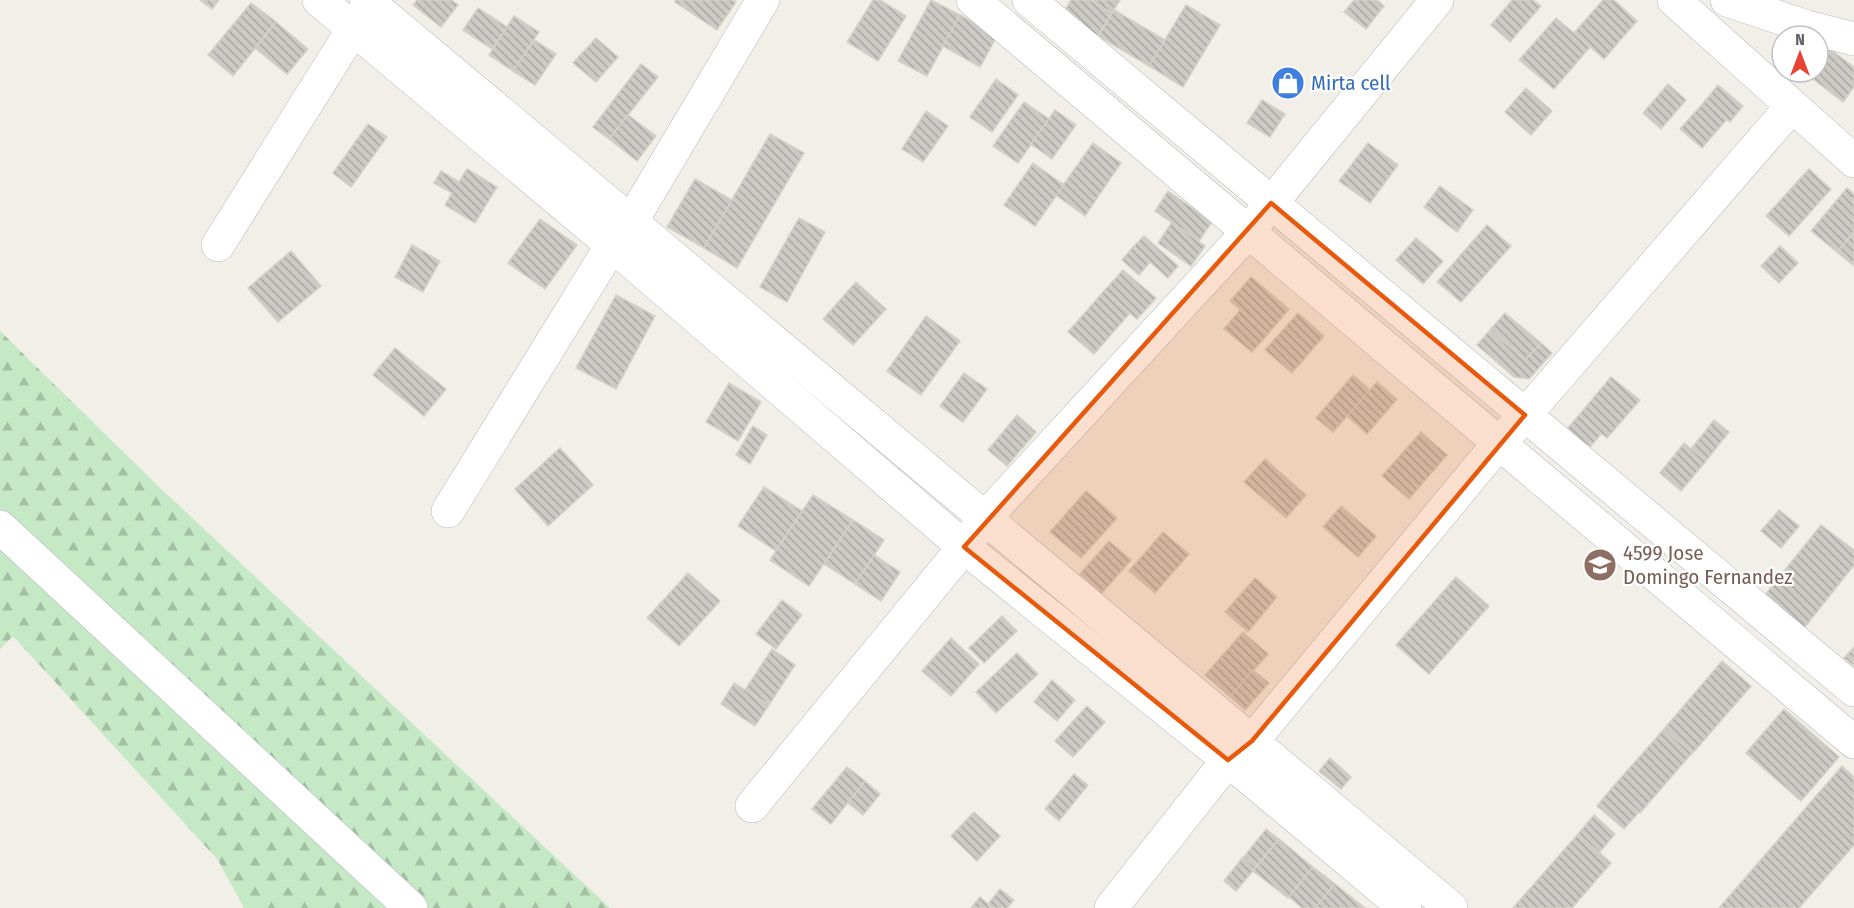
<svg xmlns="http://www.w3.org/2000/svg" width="1854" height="908" font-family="'Fira Sans Condensed',sans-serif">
	<defs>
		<pattern id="forest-firs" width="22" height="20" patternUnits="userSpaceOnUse" patternTransform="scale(1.5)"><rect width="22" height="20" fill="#c5e8c5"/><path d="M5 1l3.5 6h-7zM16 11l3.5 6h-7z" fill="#a3c0a4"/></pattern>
		<pattern id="building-back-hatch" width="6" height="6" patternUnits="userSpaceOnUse" patternTransform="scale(1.5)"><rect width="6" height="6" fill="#cccac5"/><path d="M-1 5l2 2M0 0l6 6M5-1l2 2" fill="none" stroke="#a9a8a4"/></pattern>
	</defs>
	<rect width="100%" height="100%" fill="#f1efe8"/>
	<polygon fill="url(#forest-firs)" points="0,331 159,487 610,908 244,908 218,860 13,636 0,649"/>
	<g fill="url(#building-back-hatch)" stroke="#d6d1c6" stroke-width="1.5">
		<polygon points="200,0 219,0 212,9"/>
		<polygon points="417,0 451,0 458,5 441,27 413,5"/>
		<polygon points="676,0 733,0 736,2 717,30 675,2"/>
		<polygon points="873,0 880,0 906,16 878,61 847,42"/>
		<polygon points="931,0 960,15 927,76 898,61"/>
		<polygon points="1071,0 1090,0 1112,13 1098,36 1062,15"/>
		<polygon points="1090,0 1120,0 1112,13"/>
		<polygon points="1354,0 1377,0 1384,6 1366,29 1344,12"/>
		<polygon points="1512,0 1533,0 1541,6 1510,42 1491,25"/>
		<polygon points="1603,0 1614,0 1637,21 1604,59 1574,33"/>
		<polygon points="251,3 276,22 233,76 208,55"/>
		<polygon points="1186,5 1220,25 1183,87 1149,66"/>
		<polygon points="478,8 507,27 492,49 463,30"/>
		<polygon points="1114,10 1165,40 1149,66 1098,36"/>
		<polygon points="960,15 997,36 980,67 943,46"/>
		<polygon points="514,16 539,32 513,71 489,55"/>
		<polygon points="1556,18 1590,47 1554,89 1519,60"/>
		<polygon points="276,22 308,49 287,74 255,48"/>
		<polygon points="596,38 618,57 596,82 573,63"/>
		<polygon points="534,40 556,54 535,85 513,71"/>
		<polygon points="1824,45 1854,67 1854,87 1843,102 1804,72 1818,72 1818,52"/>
		<polygon points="641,64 658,77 609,139 593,127"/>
		<polygon points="996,79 1018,95 992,132 970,117"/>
		<polygon points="1668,84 1686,100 1661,129 1643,113"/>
		<polygon points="1718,85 1743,106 1730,122 1705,101"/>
		<polygon points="1526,88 1552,111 1531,135 1505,112"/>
		<polygon points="1262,100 1285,114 1270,137 1247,123"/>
		<polygon points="1705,101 1727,119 1702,148 1680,129"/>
		<polygon points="1024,102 1049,119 1018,163 993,146"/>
		<polygon points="1055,110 1076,125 1052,159 1031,144"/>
		<polygon points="926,111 948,126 923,162 902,149"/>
		<polygon points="628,115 656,136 637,161 609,139"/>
		<polygon points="368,124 387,137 351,187 333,173"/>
		<polygon points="770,134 804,153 737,268 704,248"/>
		<polygon points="1093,143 1121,163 1085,216 1056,195"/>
		<polygon points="1368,143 1398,165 1370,203 1339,181"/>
		<polygon points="1033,163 1064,185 1035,226 1004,205"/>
		<polygon points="467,169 497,187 475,223 445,205 452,193 434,183 441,171 459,182"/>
		<polygon points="1809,169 1831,189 1789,236 1766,216"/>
		<polygon points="695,179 732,200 704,248 667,227"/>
		<polygon points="1440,186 1473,210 1457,232 1424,207"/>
		<polygon points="1847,188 1854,194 1854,232 1837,252 1811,231"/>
		<polygon points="1168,191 1212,222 1199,241 1155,211"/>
		<polygon points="799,218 825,232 787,302 760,287"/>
		<polygon points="540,219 577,245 545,289 508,263"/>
		<polygon points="1172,222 1205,246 1191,266 1158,243"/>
		<polygon points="1487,225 1511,246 1461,302 1437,282"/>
		<polygon points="1854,232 1854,266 1837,252"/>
		<polygon points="1144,236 1178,266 1168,278 1133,247"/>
		<polygon points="1416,238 1443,261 1423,284 1396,260"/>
		<polygon points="412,245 440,261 423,292 395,277"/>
		<polygon points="1780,246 1798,263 1779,283 1761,266"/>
		<polygon points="1133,247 1150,262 1139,275 1122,260"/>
		<polygon points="291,251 321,286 278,322 248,288"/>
		<polygon points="1123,270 1156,298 1137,319 1104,291"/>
		<polygon points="1251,277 1289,309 1268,334 1230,301"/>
		<polygon points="856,282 886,309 853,345 823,319"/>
		<polygon points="1104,291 1130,313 1094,354 1068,332"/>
		<polygon points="616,295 655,316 616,389 576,368"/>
		<polygon points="1240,310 1268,334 1252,352 1224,329"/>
		<polygon points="1298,313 1324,336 1292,373 1265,350"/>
		<polygon points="1505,313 1541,343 1525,360 1490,330"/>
		<polygon points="926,316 960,341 921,395 887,371"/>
		<polygon points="1490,330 1525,360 1541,343 1552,353 1529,379 1514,377 1477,345"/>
		<polygon points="395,348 446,389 424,416 373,375"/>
		<polygon points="964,373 987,389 963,422 940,406"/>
		<polygon points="1353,375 1370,390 1333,432 1316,418"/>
		<polygon points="1611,377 1640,400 1607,438 1579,415"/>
		<polygon points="1377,382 1397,399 1367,434 1347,416"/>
		<polygon points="729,383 761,402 738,441 706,422"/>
		<polygon points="1017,415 1036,432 1007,466 988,450"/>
		<polygon points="1579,415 1601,434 1590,447 1567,429"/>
		<polygon points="1714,420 1729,432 1706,461 1691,449"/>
		<polygon points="753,426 767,435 750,464 736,455"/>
		<polygon points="1421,432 1447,455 1409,499 1382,476"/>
		<polygon points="1684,443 1706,461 1681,491 1660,473"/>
		<polygon points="560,448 593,485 548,526 515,489"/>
		<polygon points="1265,459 1306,495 1286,518 1244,482"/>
		<polygon points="764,487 802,511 776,551 738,526"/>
		<polygon points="1086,491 1117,518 1081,558 1050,532"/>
		<polygon points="813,495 853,520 809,586 770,560"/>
		<polygon points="1341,506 1376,536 1358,557 1323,527"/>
		<polygon points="1779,510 1799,526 1781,548 1761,531"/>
		<polygon points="853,520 884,540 855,584 824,564"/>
		<polygon points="1821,525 1854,550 1854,565 1805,627 1764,596"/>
		<polygon points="1163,532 1189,554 1155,593 1129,571"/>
		<polygon points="1109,541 1131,560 1102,593 1080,574"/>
		<polygon points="874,555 900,572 881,601 855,584"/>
		<polygon points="688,573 720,601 679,646 647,618"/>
		<polygon points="1456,577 1489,606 1429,674 1396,645"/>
		<polygon points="1255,578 1277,597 1248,632 1225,612"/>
		<polygon points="782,600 802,615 776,649 756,634"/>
		<polygon points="1002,616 1017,631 984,663 969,648"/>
		<polygon points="1243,632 1268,654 1230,697 1205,675"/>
		<polygon points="951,638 979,664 951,696 922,671"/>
		<polygon points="1854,647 1854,666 1844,658"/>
		<polygon points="772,649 795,665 769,705 745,690"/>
		<polygon points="1017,653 1038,674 996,713 976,692"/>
		<polygon points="1722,661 1751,686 1692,754 1664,729"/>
		<polygon points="1253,670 1269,683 1245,710 1230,697"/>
		<polygon points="1052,680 1075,700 1057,721 1034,702"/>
		<polygon points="734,683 769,705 755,726 721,704"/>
		<polygon points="1087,706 1105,722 1073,757 1055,741"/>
		<polygon points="1784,709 1839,757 1801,801 1746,753"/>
		<polygon points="1664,729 1692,753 1640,813 1611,789"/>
		<polygon points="1330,758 1351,777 1341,789 1319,771"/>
		<polygon points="1842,766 1854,777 1854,845 1799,908 1719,908"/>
		<polygon points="847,767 865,781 831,824 812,809"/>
		<polygon points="1074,774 1088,785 1059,821 1045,809"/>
		<polygon points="865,781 880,794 863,815 848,803"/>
		<polygon points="1611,789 1639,812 1624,829 1597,806"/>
		<polygon points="974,812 1000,836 977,861 951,836"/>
		<polygon points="1594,815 1615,834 1599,853 1578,834"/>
		<polygon points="1266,829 1279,839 1256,867 1243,858"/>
		<polygon points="1578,834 1611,863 1572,908 1513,908"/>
		<polygon points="1279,839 1313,867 1288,898 1253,871"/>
		<polygon points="1243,857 1256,867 1236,891 1224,881"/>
		<polygon points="1313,867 1335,884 1315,908 1302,908 1289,897"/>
		<polygon points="1335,884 1365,908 1315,908"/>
		<polygon points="1000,889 1014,900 1007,908 993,908 988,904"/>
		<polygon points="980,897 988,904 993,908 971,908"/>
	</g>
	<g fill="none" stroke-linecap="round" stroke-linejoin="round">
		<defs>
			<g id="minor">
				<polyline points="319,0 612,245 964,547 1228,760 1405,908"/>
				<polyline points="366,0 1451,908"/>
				<polyline points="973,0 1854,742"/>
				<polyline points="1029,0 1854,690"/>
				<polyline points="1674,0 1854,161"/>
				<polyline points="1727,0 1807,27 1854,39"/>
				<polyline points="218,245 365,10"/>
				<polyline points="448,511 612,245 631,222 763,0"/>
				<polyline points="0,527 411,908"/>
				<polyline points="752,806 964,547 985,518 1248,232 1437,0"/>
				<polyline points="1111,908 1228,760 1252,741 1499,443 1525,415 1792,106"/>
			</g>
		</defs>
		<use href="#minor" stroke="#b5b8bc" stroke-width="34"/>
		<use href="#minor" stroke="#fff" stroke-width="33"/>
	</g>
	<path fill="#e8590c" fill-opacity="0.2" stroke="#e8590c" stroke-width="4.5" stroke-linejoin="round" d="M1271 203 1525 415 1252 741 1228 760 964 547Z"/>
	<defs>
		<symbol id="shop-disc" viewBox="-11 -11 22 22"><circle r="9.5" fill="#3f7fe0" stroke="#fff"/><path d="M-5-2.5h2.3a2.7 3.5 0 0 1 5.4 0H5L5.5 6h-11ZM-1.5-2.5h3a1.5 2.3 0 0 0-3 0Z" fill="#fff"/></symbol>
		<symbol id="school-disc" viewBox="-11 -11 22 22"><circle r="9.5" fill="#8d6e63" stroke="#fff"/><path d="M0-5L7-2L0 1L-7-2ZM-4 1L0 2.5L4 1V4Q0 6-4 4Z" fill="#fff"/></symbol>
	</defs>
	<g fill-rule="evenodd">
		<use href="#shop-disc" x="1269" y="64" width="38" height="38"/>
		<use href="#school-disc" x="1581" y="546" width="38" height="38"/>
	</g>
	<g text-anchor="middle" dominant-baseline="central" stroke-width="4.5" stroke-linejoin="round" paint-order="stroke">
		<g font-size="21" fill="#366cbe" stroke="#fff" text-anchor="start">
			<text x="1311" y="83">Mirta cell</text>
		</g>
		<g font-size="21" fill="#785e54" stroke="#fff" text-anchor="start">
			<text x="1623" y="553">4599 Jose<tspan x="1623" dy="24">Domingo Fernandez</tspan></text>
		</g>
	</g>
	<g transform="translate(1800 54)"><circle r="28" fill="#ffffff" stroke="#bfc1c3" stroke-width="1.5"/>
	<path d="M0-4.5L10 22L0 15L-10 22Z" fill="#ea4335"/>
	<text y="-9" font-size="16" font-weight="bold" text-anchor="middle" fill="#5f6368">N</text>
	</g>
</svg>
